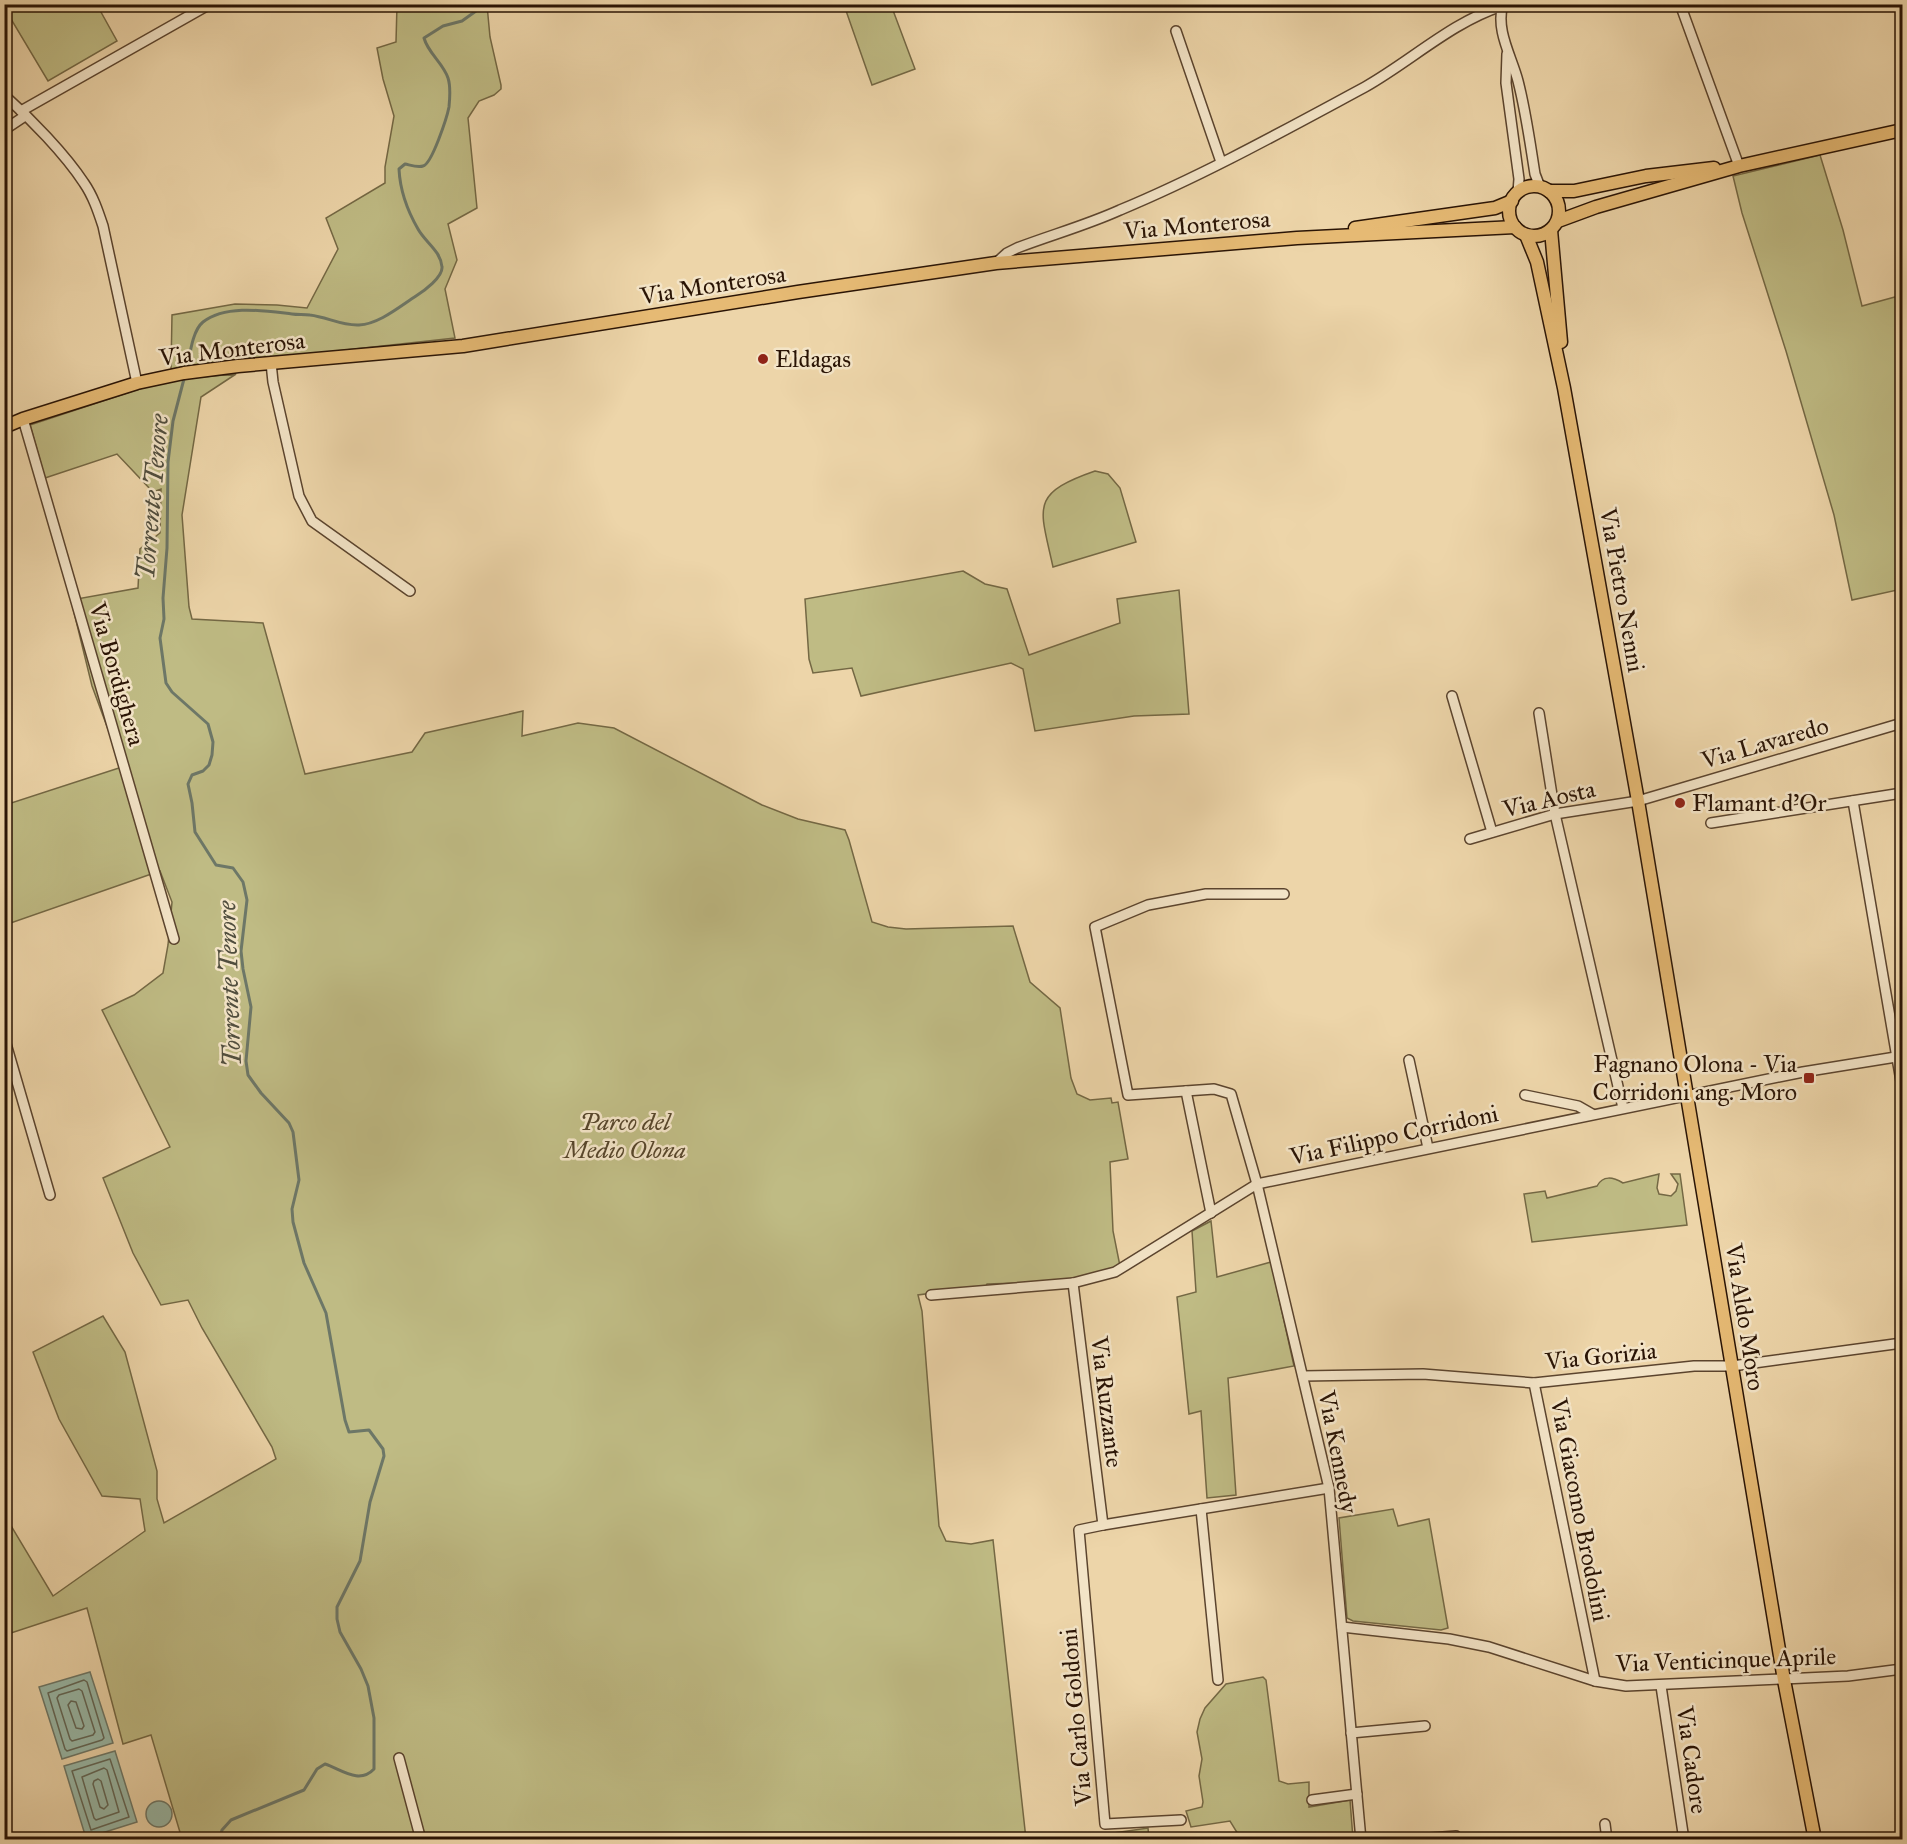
<svg xmlns="http://www.w3.org/2000/svg" width="1907" height="1844" font-family="'IM FELL Great Primer',serif">
	<rect width="100%" height="100%" fill="#edd5a9"/>
	<filter id="stains"><feTurbulence type="fractalNoise" baseFrequency=".00333" numOctaves="4"/><feColorMatrix values="0 0 0 0 .2 0 0 0 0 .09 0 0 0 0 .02 0 0 0 .5 -.17"/></filter>
	<radialGradient id="worn" r=".72"><stop offset=".6" stop-color="#630" stop-opacity="0"/><stop offset="1" stop-color="#630" stop-opacity=".3"/></radialGradient>
	<g fill="#bfbb84" stroke="#746844" stroke-width="1.5">
		<polygon points="4,5 97,5 117,41 48,81 5,9"/>
		<polygon points="397,5 487,5 490,37 501,85 501,89 494,95 479,101 468,118 477,208 448,224 457,260 445,289 455,338 171,369 172,315 235,304 277,305 307,308 338,249 326,218 385,183 385,167 394,116 383,79 377,48 396,42"/>
		<polygon points="844,5 891,5 915,69 872,85"/>
		<polygon points="1820,155 1843,230 1862,306 1902,295 1902,589 1852,600 1834,515 1786,351 1742,213 1733,176"/>
		<polygon points="236,374 201,397 182,515 189,607 192,619 263,623 305,774 412,752 425,733 523,711 522,736 578,723 614,728 762,805 798,819 845,830 849,840 872,922 888,927 906,929 1013,926 1030,982 1060,1008 1071,1078 1077,1094 1090,1100 1111,1098 1112,1103 1118,1102 1128,1159 1110,1162 1113,1231 1120,1266 1078,1278 1051,1282 987,1284 986,1286 918,1295 922,1311 939,1526 946,1541 971,1544 993,1540 1026,1839 182,1839 151,1735 123,1744 87,1608 5,1635 4,1514 53,1596 145,1531 140,1499 102,1496 59,1419 33,1352 103,1316 125,1352 157,1471 157,1499 164,1523 276,1459 272,1447 202,1328 188,1300 161,1305 133,1253 103,1178 170,1147 102,1010 134,995 163,973 168,945 172,902 160,871 5,925 5,805 122,767 92,686 71,600 138,588 140,549 160,533 161,489 153,492 117,454 45,478 30,425 139,389 179,379"/>
		<path d="M1095 471 1108 474 1120 488 1136 542 1053 567C1040 507 1029 494 1095 471Z"/>
		<polygon points="963,571 985,584 1007,589 1029,655 1120,623 1117,599 1179,590 1189,714 1134,716 1035,731 1023,669 1011,663 861,696 852,668 813,673 809,659 805,599"/>
		<path d="M1659 1174 1657 1188 1659 1194 1671 1196 1676 1191 1678 1184 1671 1174H1680L1687 1225 1532 1242 1524 1194 1545 1191 1547 1198 1597 1186C1603 1175 1613 1177 1623 1183Z"/>
		<polygon points="1211,1221 1217,1277 1271,1262 1294,1366 1228,1378 1236,1495 1207,1498 1201,1411 1189,1414 1177,1297 1196,1292 1192,1231"/>
		<polygon points="1393,1509 1398,1526 1429,1519 1448,1628 1441,1630 1353,1621 1347,1618 1339,1518"/>
		<polygon points="1263,1677 1266,1680 1279,1781 1288,1784 1309,1782 1309,1807 1350,1800 1353,1839 1265,1836 1255,1839 1241,1839 1230,1821 1191,1827 1186,1811 1202,1807 1203,1802 1199,1776 1202,1759 1197,1732 1200,1719 1205,1708 1226,1684"/>
		<polygon points="1148,1828 1149,1839 1071,1839"/>
	</g>
	<g fill="#99b9a8" stroke="#6d7767" stroke-width="1.5">
		<polygon points="90,1672 113,1743 62,1759 39,1687"/>
		<polygon points="115,1751 137,1822 86,1838 64,1766"/>
		<circle cx="159" cy="1814" r="13"/>
	</g>
	<g fill="none" stroke-linecap="round" stroke-linejoin="round">
		<g stroke="#626656" stroke-width="1.5">
			<polygon points="84,1680 87,1682 104,1738 102,1740 67,1751 65,1749 48,1693"/>
			<polygon points="79,1689 82,1691 95,1732 93,1735 72,1741 70,1739 57,1698 59,1695"/>
			<polygon points="71,1701 76,1702 84,1726 82,1729 76,1728 68,1705"/>
			<polygon points="110,1759 129,1817 91,1830 72,1771"/>
			<polygon points="104,1768 107,1770 119,1812 96,1820 94,1818 82,1777"/>
			<polygon points="98,1779 101,1781 108,1805 104,1809 100,1807 93,1784 94,1781"/>
		</g>
		<g stroke="#6d7767" stroke-width="3">
			<path d="M187 369C190 355 192 331 203 322 226 304 266 311 292 314 298 315 304 314 310 315 327 317 342 326 359 325 379 324 399 307 416 296 424 291 443 277 442 267 441 251 425 242 418 229 407 210 400 190 399 169L405 164C410 165 418 168 423 166 432 164 447 117 449 107 450 97 451 87 448 78 443 63 428 53 424 38L443 26 462 21 476 11 475 4"/>
			<path d="M185 375 173 421 168 462 167 548 163 598 164 619 160 638 166 683 172 692 208 724 213 742 212 755 209 765 203 771 192 775 188 784 192 803 195 832 216 865 233 868 243 882 247 900 241 951 243 969 251 1007 246 1061 248 1075 261 1093 289 1123 293 1132 299 1180 292 1209 293 1222 304 1263 326 1313 345 1420 349 1432 369 1430 383 1449 384 1456 370 1502 360 1561 337 1607V1619L340 1632 361 1669 368 1686 374 1718V1769C359 1785 341 1769 325 1764L317 1769 304 1790 231 1820 222 1830 219 1840"/>
		</g>
		<defs>
			<g id="minor">
				<path d="M1503 4C1495 30 1512 57 1518 81 1526 112 1530 143 1535 174L1540 187"/>
				<polyline points="1680,4 1739,166"/>
				<polyline points="1176,31 1221,162"/>
				<polyline points="1507,54 1506,83 1519,179 1518,192"/>
				<path d="M4 95C30 118 65 154 84 183 93 196 98 211 103 226L137 383"/>
				<polyline points="21,111 210,4"/>
				<polyline points="4,130 25,116"/>
				<path d="M996 263 1007 253 1017 248C1051 235 1087 225 1120 210 1204 175 1285 130 1365 87 1411 61 1452 22 1502 6"/>
				<polyline points="271,363 273,382 299,496 312,521 410,591"/>
				<polyline points="23,419 174,939"/>
				<polyline points="1452,696 1492,832"/>
				<polyline points="1539,713 1555,814 1623,1108"/>
				<polyline points="1853,801 1902,1087"/>
				<polyline points="1711,823 1902,793"/>
				<polyline points="1470,839 1555,814 1638,801 1902,723"/>
				<polyline points="1284,894 1206,894 1148,905 1095,927 1128,1095 1214,1089 1231,1094 1257,1184 1329,1488 1361,1840"/>
				<polyline points="4,1037 50,1195"/>
				<polyline points="1409,1060 1428,1148"/>
				<polyline points="1186,1091 1211,1213"/>
				<polyline points="1525,1095 1578,1106 1592,1114"/>
				<polyline points="1073,1283 1103,1525"/>
				<polyline points="931,1295 1073,1283 1115,1272 1257,1184 1803,1072 1902,1056"/>
				<polyline points="1303,1376 1423,1374 1534,1383 1694,1366 1732,1366 1902,1343"/>
				<polyline points="1534,1383 1595,1681"/>
				<polyline points="1201,1509 1218,1680"/>
				<polyline points="1342,1627 1449,1639 1489,1647 1595,1681 1626,1686 1848,1676 1902,1669"/>
				<polyline points="1661,1686 1684,1840"/>
				<polyline points="1351,1733 1425,1726"/>
				<polyline points="399,1758 421,1840"/>
				<polyline points="1312,1800 1357,1794"/>
				<polyline points="1181,1820 1105,1824 1079,1530 1103,1525 1329,1488"/>
				<polyline points="1605,1824 1607,1840"/>
				<polyline points="1403,1840 1456,1836"/>
			</g>
			<g id="major">
				<circle cx="1534" cy="211" r="25"/>
				<polyline points="1549,191 1574,191 1646,176 1714,168"/>
				<polyline points="1558,221 1596,207 1739,166 1902,130"/>
				<polyline points="1355,228 1495,208 1512,201"/>
				<polyline points="1551,230 1561,342"/>
				<polyline points="1526,235 1537,262 1564,388 1638,801 1784,1680 1815,1840"/>
				<polyline points="4,427 23,419 137,383 184,373 238,366 463,346 798,292 996,263 1297,238 1515,227"/>
			</g>
		</defs>
		<use href="#minor" stroke="#5b442e" stroke-width="12"/>
		<use href="#major" stroke="#2a1405" stroke-width="15"/>
		<use href="#minor" stroke="#f3e4c7" stroke-width="9"/>
		<use href="#major" stroke="#e6ba74" stroke-width="12"/>
	</g>
	<g fill="#8f2418" stroke="#f3e4c7" stroke-width="2">
		<circle cx="763" cy="359" r="6"/>
		<circle cx="1680" cy="803" r="6"/>
		<rect x="1803" y="1072" width="12" height="12" rx="3"/>
	</g>
	<g text-anchor="middle" dominant-baseline="central" stroke-width="5" stroke-linejoin="round" paint-order="stroke">
		<g font-size="24" fill="#2a1405" stroke="#f3e4c7">
			<text transform="translate(1197 225) rotate(-5)">Via Monterosa</text>
			<text transform="translate(713 285) rotate(-9)">Via Monterosa</text>
			<text transform="translate(232 349) rotate(-7)">Via Monterosa</text>
			<text transform="translate(1622 590) rotate(80)">Via Pietro Nenni</text>
			<text transform="translate(117 674) rotate(74)">Via Bordighera</text>
			<text transform="translate(1765 743) rotate(-16)">Via Lavaredo</text>
			<text transform="translate(1549 799) rotate(-13)">Via Aosta</text>
			<text transform="translate(1394 1135) rotate(-12)">Via Filippo Corridoni</text>
			<text transform="translate(1745 1317) rotate(81)">Via Aldo Moro</text>
			<text transform="translate(1601 1356) rotate(-6)">Via Gorizia</text>
			<text transform="translate(1107 1402) rotate(83)">Via Ruzzante</text>
			<text transform="translate(1338 1452) rotate(79)">Via Kennedy</text>
			<text transform="translate(1580 1510) rotate(79)">Via Giacomo Brodolini</text>
			<text transform="translate(1726 1660) rotate(-2)">Via Venticinque Aprile</text>
			<text transform="translate(1076 1717) rotate(-95)">Via Carlo Goldoni</text>
			<text transform="translate(1692 1760) rotate(82)">Via Cadore</text>
		</g>
		<g font-size="24" fill="#2a1405" stroke="#f3e4c7" text-anchor="start">
			<text x="775" y="359">Eldagas</text>
			<text x="1692" y="803">Flamant d'Or</text>
			<text x="1797" y="1064" text-anchor="end">Fagnano Olona - Via<tspan x="1797" dy="28">Corridoni ang. Moro</tspan></text>
		</g>
		<g font-size="24" font-style="italic" fill="#57462b" stroke="#f3e4c7">
			<text x="625" y="1122">Parco del<tspan x="625" dy="28">Medio Olona</tspan></text>
		</g>
		<g font-size="26" font-style="italic" fill="#514e3e" stroke="#f3e4c7">
			<text transform="translate(152 497) rotate(-85)">Torrente Tenore</text>
			<text transform="translate(229 984) rotate(-92)">Torrente Tenore</text>
		</g>
	</g>
	<rect width="1907" height="1844" fill="none" stroke="#edd5a9" stroke-width="24"/>
	<rect x="6" y="6" width="1895" height="1832" fill="none" stroke="#2a1405" stroke-width="3"/>
	<rect x="12" y="12" width="1883" height="1820" fill="none" stroke="#2a1405" stroke-width="1.5"/>
	<rect width="100%" height="100%" filter="url(#stains)"/>
	<rect width="100%" height="100%" fill="url(#worn)"/>
</svg>
